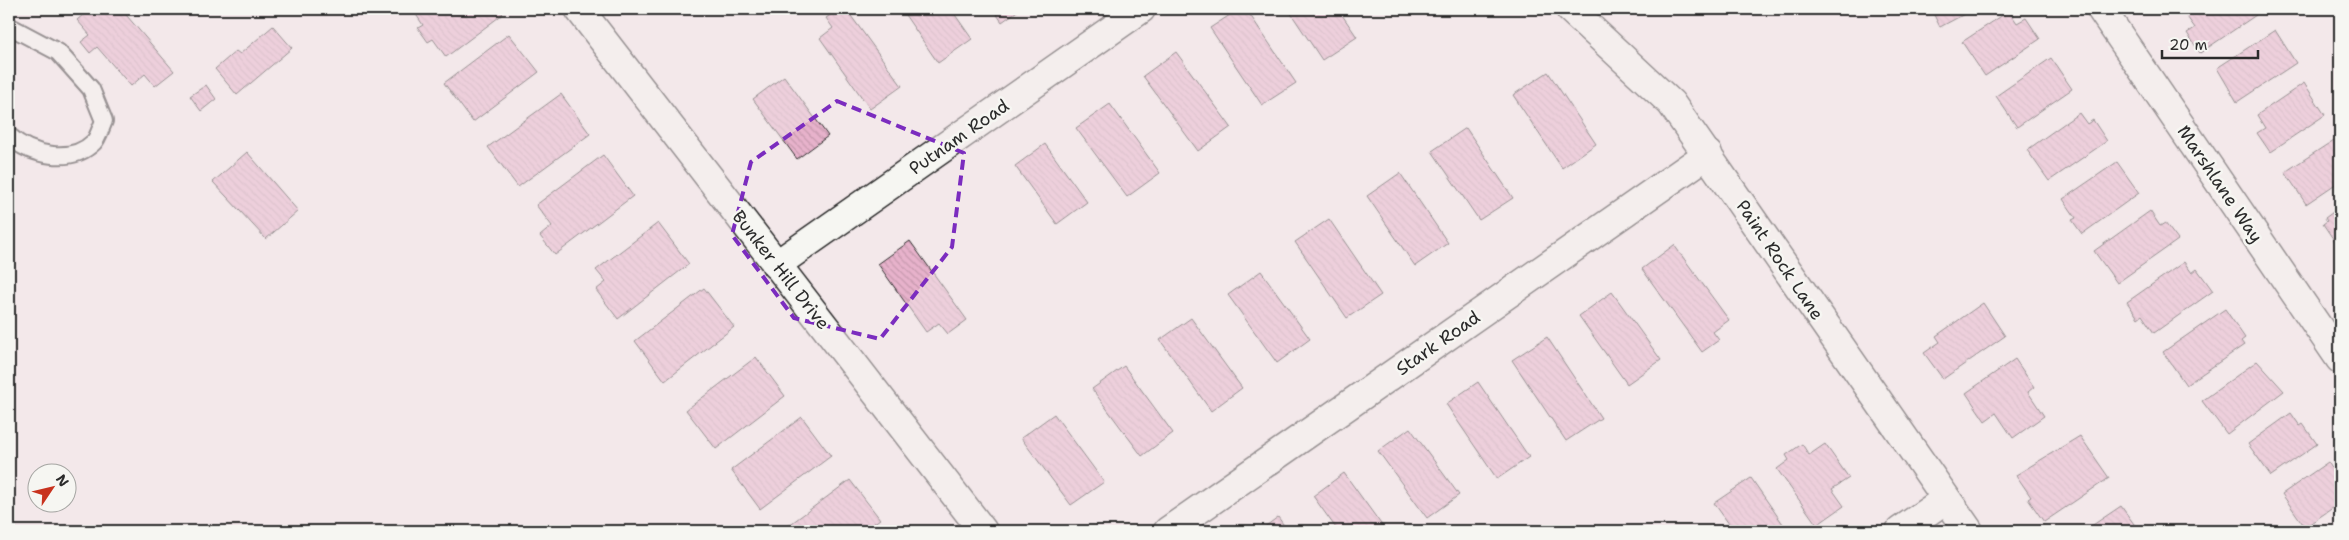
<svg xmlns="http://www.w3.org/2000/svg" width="2349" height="540" font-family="'Shantell Sans',sans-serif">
	<defs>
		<pattern id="building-back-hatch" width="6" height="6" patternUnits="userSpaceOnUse" patternTransform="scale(1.25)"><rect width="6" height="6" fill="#e7b2cb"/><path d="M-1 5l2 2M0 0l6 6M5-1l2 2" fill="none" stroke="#c699ae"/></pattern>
	</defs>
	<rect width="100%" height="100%" fill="#f3e8ea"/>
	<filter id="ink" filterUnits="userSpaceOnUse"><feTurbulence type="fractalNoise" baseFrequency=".02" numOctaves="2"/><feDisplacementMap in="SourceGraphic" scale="10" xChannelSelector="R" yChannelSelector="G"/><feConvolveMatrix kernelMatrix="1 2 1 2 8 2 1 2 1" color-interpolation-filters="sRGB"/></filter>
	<g filter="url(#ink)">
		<g fill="url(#building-back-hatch)" stroke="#2b2b2b">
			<polygon points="90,9 121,9 174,71 155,86 145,74 131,86 97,47 90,53 81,42 90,35 77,20"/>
			<polygon points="421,9 498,9 503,14 446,57 433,39 428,42 418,28 423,25 415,13"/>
			<polygon points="839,9 846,9 902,86 870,109 820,38 833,28 826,18"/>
			<polygon points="901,9 951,9 972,39 938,63"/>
			<polygon points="993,9 1020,9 1002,22"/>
			<polygon points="1239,9 1246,9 1296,83 1262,105 1210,28"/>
			<polygon points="1288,9 1338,9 1357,37 1322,60"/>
			<polygon points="1931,9 1974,9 1940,27"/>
			<polygon points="2193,9 2251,9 2256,15 2200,53 2187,33 2195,28 2185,14"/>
			<polygon points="2009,11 2017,23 2026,18 2040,39 1985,76 1962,42"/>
			<polygon points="273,26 292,48 237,95 215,69 236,51 240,54"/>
			<polygon points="2275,30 2296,63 2237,102 2217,68"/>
			<polygon points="509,34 539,72 473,122 444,83"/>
			<polygon points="1176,52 1231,127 1198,151 1143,76"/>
			<polygon points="2051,58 2072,89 2017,127 1996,96"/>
			<polygon points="1548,72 1596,144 1562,168 1513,95"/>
			<polygon points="784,76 828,136 797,159 753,99"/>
			<polygon points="2304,83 2325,115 2270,152 2257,133 2265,128 2257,115"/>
			<polygon points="206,85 216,99 201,111 190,96"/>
			<polygon points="561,94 590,134 518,187 488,147"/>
			<polygon points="1110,104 1160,173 1127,197 1076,128"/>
			<polygon points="2079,113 2087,124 2093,120 2107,141 2049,181 2027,150"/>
			<polygon points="1466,128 1513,198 1479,220 1432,151"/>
			<polygon points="2334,140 2340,149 2340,181 2306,204 2285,172"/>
			<polygon points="1045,144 1087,202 1057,224 1015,166"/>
			<polygon points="247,152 298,211 266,239 213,182"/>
			<polygon points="603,155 633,196 555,255 540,236 552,226 536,205"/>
			<polygon points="2117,162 2139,193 2082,234 2072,220 2076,218 2063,199"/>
			<polygon points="1400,173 1448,243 1415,266 1367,196"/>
			<polygon points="2340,207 2340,249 2323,224 2327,221 2325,218"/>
			<polygon points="2150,211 2160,226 2165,223 2178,240 2117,283 2094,251"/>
			<polygon points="1329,219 1381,295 1347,318 1295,242"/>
			<polygon points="658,223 689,264 618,319 596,290 606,282 596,270"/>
			<polygon points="910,241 967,320 948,334 939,323 926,332 878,264"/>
			<polygon points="1674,245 1729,320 1713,332 1719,340 1702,352 1642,269"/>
			<polygon points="2184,262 2192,273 2197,269 2213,291 2154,333 2142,315 2138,318 2127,302"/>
			<polygon points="1261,271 1310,339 1277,363 1228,295"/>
			<polygon points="704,288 734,327 665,381 635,341"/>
			<polygon points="1612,292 1661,360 1627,384 1579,316"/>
			<polygon points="1983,303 2005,336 1943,379 1924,353 1940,342 1936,336"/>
			<polygon points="2225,309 2245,338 2241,341 2244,345 2186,385 2163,352"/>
			<polygon points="1191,318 1242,388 1211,411 1160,340"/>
			<polygon points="1547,337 1601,418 1566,441 1512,360"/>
			<polygon points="756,357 785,396 716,449 686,410"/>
			<polygon points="2015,359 2034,387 2028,392 2044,416 2013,438 1996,413 1985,421 1966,393"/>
			<polygon points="2257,361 2284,391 2227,434 2202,401"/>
			<polygon points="1124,366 1173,433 1142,456 1092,389"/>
			<polygon points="1478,382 1529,457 1497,479 1446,404"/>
			<polygon points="2291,413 2300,426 2303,424 2317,444 2271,476 2248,444"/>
			<polygon points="1054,414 1104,482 1071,505 1021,438"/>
			<polygon points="802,417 831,456 760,509 731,470"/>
			<polygon points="1410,428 1459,495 1427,518 1378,451"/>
			<polygon points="2080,436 2109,478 2044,522 2028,499 2031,497 2016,475"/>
			<polygon points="1802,444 1809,455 1825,444 1849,478 1832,489 1844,506 1817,525 1777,469 1789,460 1786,455"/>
			<polygon points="2328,462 2340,481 2340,503 2305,527 2282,494"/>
			<polygon points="1344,473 1386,531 1338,531 1313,496"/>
			<polygon points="1751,478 1783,524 1773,531 1720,531 1729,524 1714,503"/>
			<polygon points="850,480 880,519 863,531 781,531"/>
			<polygon points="2121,506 2139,531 2084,531"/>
			<polygon points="1278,517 1288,531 1259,531"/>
		</g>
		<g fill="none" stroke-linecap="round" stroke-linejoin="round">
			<defs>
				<path id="lane" d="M9 26 58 52 91 89 104 121C101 127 98 138 94 142 71 165 30 155 9 136"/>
				<g id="street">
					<polyline points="579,9 983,531"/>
					<polyline points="1570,9 1671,103 1969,531"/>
					<polyline points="2101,9 2340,359"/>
					<polyline points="776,265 1141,9"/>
					<polyline points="1168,531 1708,154"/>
					<polyline points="1900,531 1946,499"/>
				</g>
			</defs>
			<use href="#lane" stroke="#2b2b2b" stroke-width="20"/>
			<use href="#street" stroke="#2b2b2b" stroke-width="31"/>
			<use href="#lane" stroke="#f6f6f2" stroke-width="16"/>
			<use href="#street" stroke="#f6f6f2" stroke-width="28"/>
		</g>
	</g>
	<path d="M0 0H2349V540H0ZM837 101 964 153 952 247 880 339 794 318 732 235 751 162Z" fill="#f3e8ea" fill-opacity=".55" fill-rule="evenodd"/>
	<path fill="none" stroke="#7b2cbf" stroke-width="4" stroke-dasharray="10 6" stroke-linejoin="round" d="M837 101 964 153 952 247 880 339 794 318 732 235 751 162Z"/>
	<g text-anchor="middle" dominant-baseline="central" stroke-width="5" stroke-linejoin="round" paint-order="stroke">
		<g font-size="18" fill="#2b2b2b" stroke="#f6f6f2">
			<text transform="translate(959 137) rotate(-35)">Putnam Road</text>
			<text transform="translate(2220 184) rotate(56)">Marshlane Way</text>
			<text transform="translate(1780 260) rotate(56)">Paint Rock Lane</text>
			<text transform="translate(781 270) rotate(52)">Bunker Hill Drive</text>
			<text transform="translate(1438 343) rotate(-35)">Stark Road</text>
		</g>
	</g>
	<rect width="2349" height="540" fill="none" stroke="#f6f6f2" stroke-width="30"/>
	<rect x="15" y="15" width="2319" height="510" fill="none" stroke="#2b2b2b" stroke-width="2" filter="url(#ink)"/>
	<g transform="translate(52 488) rotate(55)"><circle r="24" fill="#f6f6f2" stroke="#a5a5a2"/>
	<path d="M0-4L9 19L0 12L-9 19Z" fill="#c8321e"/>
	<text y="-8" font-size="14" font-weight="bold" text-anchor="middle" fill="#2b2b2b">N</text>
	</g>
	<path d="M2162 50v8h96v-8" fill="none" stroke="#2b2b2b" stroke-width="2.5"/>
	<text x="2169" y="50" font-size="15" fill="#2b2b2b" stroke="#f6f6f2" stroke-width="4" paint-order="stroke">20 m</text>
</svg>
